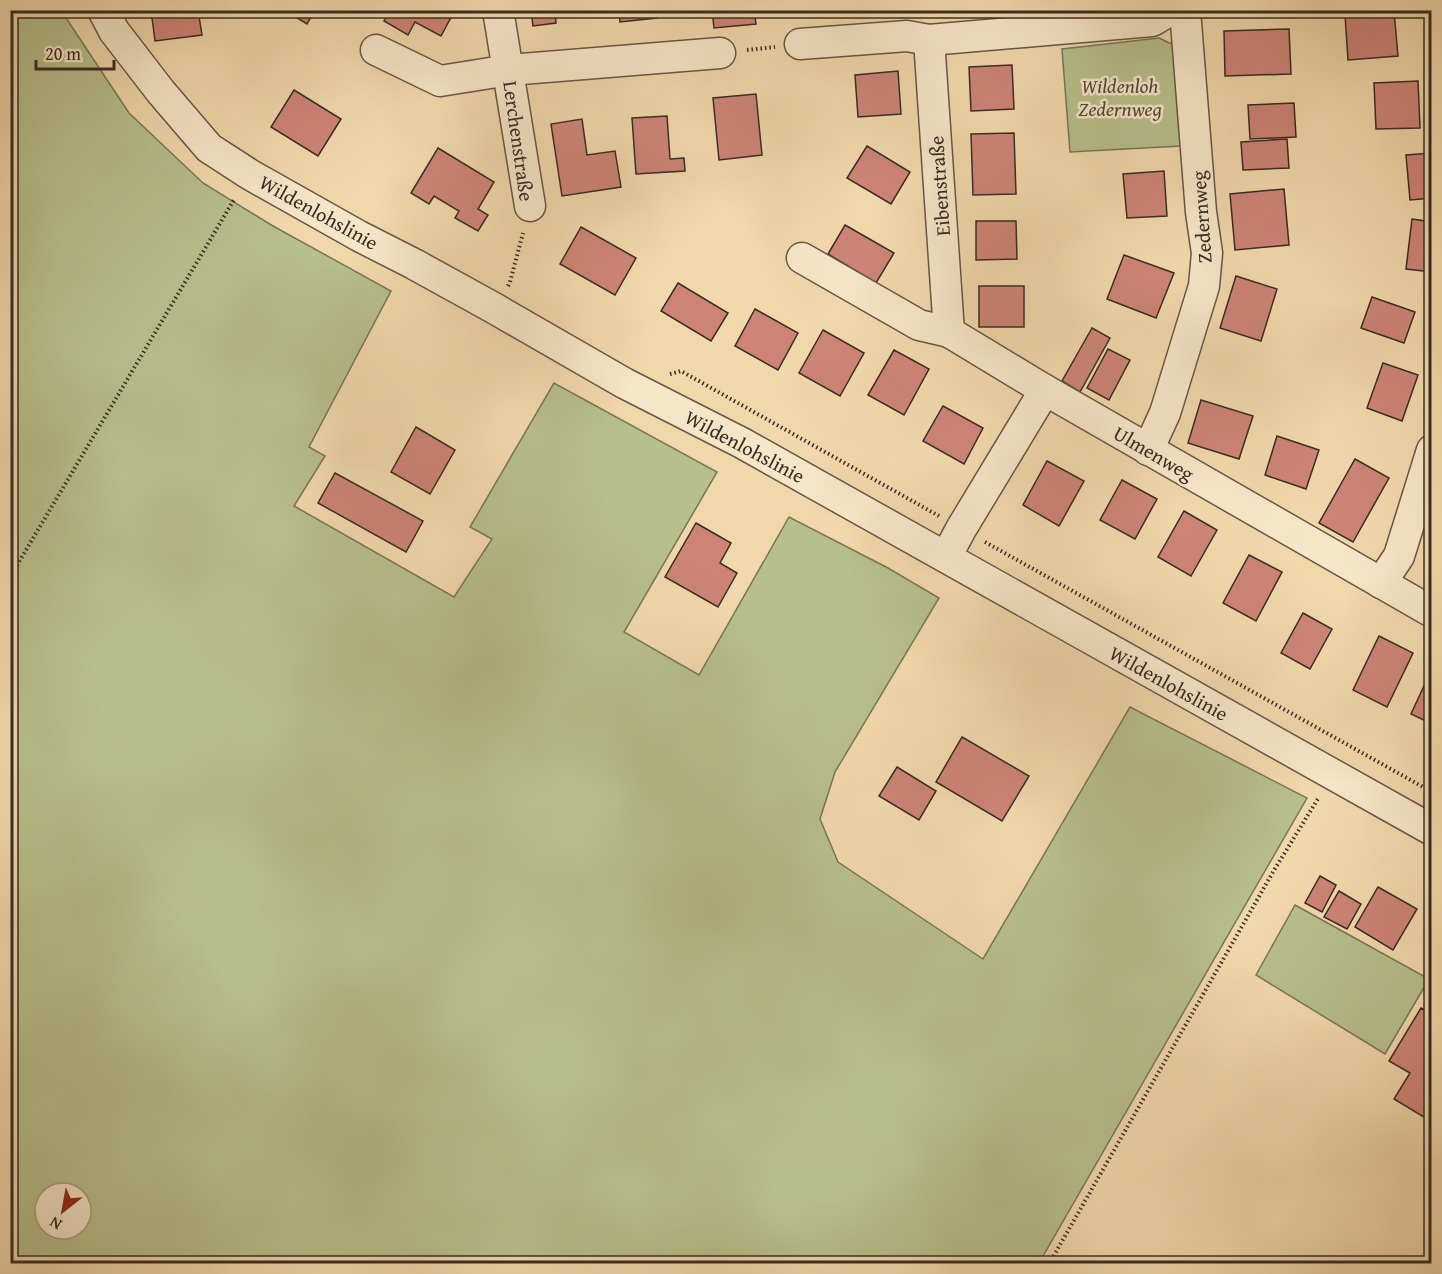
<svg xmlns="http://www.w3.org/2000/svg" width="1442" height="1274" font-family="'Gentium Book Plus',serif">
	<rect width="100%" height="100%" fill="#f1d8ab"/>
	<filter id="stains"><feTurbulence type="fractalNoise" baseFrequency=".00333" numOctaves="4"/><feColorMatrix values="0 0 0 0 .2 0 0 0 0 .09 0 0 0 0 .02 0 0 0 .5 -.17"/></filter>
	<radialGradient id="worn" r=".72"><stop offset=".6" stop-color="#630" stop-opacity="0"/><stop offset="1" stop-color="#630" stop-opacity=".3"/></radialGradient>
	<g fill="#b7bf8b" stroke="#787658" stroke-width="1.5" fill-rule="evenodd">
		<path d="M10 11H63L64 15 129 113 203 183 273 226 391 291 309 447 325 456 294 506 454 597 492 539 470 527 554 383 717 472 624 632 699 675 789 517 888 568 939 598 835 772 820 819 838 862 983 959 1130 707 1307 798 1039 1263H11ZM45 1193H81V1229H45Z"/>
		<polygon points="1159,38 1174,45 1181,146 1070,152 1062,49"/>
		<polygon points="1295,905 1429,979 1385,1054 1256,975"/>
	</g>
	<g fill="#cd8477" stroke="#382c24" stroke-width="1.5">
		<polygon points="151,10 198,10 202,35 155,41"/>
		<polygon points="284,10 315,10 307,24"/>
		<polygon points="390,10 455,10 441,36 415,22 408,35 384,21"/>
		<polygon points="531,10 555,10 556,23 533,26"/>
		<polygon points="619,10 656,10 657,18 620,22"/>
		<polygon points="712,10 754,10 756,24 714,28"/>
		<polygon points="1394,11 1398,56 1348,60 1345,15"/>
		<polygon points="1289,29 1291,74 1225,76 1224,31"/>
		<polygon points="1012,65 1014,109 971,111 969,67"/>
		<polygon points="898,71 901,114 858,117 855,75"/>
		<polygon points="1418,81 1420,128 1376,129 1374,83"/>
		<polygon points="294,90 341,119 318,156 271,127"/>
		<polygon points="756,94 762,155 719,160 713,98"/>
		<polygon points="1294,103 1296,137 1250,139 1248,105"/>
		<polygon points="667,116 670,159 684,158 685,171 636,174 632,118"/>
		<polygon points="582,119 587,155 615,151 621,187 562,196 551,124"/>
		<polygon points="1014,133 1016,194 973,195 971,134"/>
		<polygon points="1287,139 1289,168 1243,170 1241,142"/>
		<polygon points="867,146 910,172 891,204 847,178"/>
		<polygon points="438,148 494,182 478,209 488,215 478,231 455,218 459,211 434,196 429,204 411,193"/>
		<polygon points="1432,153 1432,198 1410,200 1406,155"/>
		<polygon points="1164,171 1167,216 1127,218 1123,174"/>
		<polygon points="1284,189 1289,245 1235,250 1230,194"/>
		<polygon points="1412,219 1432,222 1432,272 1406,269"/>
		<polygon points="976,221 1016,221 1017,259 976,260"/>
		<polygon points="845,225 894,253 876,283 828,254"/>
		<polygon points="581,227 636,258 615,295 560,264"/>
		<polygon points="1124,255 1174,273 1156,318 1107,299"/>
		<polygon points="1236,276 1277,289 1261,341 1220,328"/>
		<polygon points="678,283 728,313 711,341 661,311"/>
		<rect x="979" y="286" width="45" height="41"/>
		<polygon points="1372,297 1415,312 1404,343 1361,328"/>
		<polygon points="755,309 798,333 778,370 735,346"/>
		<polygon points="1092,328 1110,338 1080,392 1062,381"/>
		<polygon points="823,330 864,353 840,396 799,373"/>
		<polygon points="1108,349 1130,360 1109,400 1087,388"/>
		<polygon points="894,350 929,369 904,415 868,395"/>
		<polygon points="1383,363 1418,375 1402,421 1367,408"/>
		<polygon points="1201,400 1253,416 1239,459 1188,443"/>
		<polygon points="943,406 983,428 964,464 923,441"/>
		<polygon points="416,427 455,450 430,494 391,472"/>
		<polygon points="1277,436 1319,450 1306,489 1265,475"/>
		<polygon points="1355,459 1389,478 1353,542 1319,523"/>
		<polygon points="1047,461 1084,481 1059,526 1023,505"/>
		<polygon points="335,473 423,521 406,552 318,503"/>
		<polygon points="1122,480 1157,499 1135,539 1100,520"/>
		<polygon points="1184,511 1217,530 1191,576 1158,557"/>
		<polygon points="696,523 731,543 720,563 737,573 718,607 665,577"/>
		<polygon points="1249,555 1282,572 1256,621 1223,603"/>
		<polygon points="1303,613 1332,629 1310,669 1281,653"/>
		<polygon points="1379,636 1413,653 1387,707 1353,690"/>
		<polygon points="1430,673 1432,673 1432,724 1411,714"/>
		<polygon points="962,737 1029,776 1002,821 936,782"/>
		<polygon points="897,767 936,791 919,820 879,796"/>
		<polygon points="1320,876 1336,885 1322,912 1305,903"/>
		<polygon points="1378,887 1417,909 1393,950 1355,927"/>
		<polygon points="1339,891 1361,904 1347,929 1324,917"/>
		<polygon points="1421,1008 1432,1014 1432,1122 1394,1099 1410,1073 1389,1061"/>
	</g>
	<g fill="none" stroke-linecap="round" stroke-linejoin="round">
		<defs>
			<g id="minor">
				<polyline points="103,10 114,31 161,92 209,148 249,174 359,236 414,264 492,307 624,383 742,443 1432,830"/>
				<polyline points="498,10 530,206"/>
				<polyline points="929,40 949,332 1045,390"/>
				<polyline points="800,44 907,36 929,40 1152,21 1171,10"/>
				<polyline points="376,50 440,81 509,70 720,53"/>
				<polyline points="802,258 919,325 949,332"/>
				<polyline points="1148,450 1165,413 1204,286 1207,253 1201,212 1185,10"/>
				<polyline points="946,557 961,529 1045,390 1432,612"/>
				<polyline points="1381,583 1399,556 1432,450"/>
			</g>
		</defs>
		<use href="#minor" stroke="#665746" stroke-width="33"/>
		<g stroke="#382c24" stroke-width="4" stroke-dasharray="1.5 3" stroke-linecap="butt">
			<polyline points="747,50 775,47"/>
			<polyline points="508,286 510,282 523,233"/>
			<polyline points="670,374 681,371 939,516"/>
			<polyline points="985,542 1432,792"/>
			<polyline points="10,577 235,198"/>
			<polyline points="1049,1264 1273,872 1319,797"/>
		</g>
		<use href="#minor" stroke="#f6e6c8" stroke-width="30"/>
	</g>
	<g text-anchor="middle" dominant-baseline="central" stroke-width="5" stroke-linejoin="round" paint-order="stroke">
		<g font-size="20" font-style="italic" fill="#514939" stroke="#f6e6c8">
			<text x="1120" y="85">Wildenloh<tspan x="1120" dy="23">Zedernweg</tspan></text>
		</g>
		<g font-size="20" fill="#382c24" stroke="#f6e6c8">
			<text transform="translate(519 141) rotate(82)">Lerchenstraße</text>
			<text transform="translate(939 186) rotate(-94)">Eibenstraße</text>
			<text transform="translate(319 212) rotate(29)">Wildenlohslinie</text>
			<text transform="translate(1201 217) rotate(-94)">Zedernweg</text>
			<text transform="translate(745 446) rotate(28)">Wildenlohslinie</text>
			<text transform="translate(1154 453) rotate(30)">Ulmenweg</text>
			<text transform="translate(1169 683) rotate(29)">Wildenlohslinie</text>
		</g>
	</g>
	<rect width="1442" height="1274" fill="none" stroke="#f1d8ab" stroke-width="36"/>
	<rect x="12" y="12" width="1418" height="1250" fill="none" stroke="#382c24" stroke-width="3"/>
	<rect x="18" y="18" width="1406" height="1238" fill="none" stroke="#382c24" stroke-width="1.5"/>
	<g transform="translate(63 1211) rotate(211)"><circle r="28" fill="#f6e6c8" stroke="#aa9c86" stroke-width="1.5"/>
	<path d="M0-4.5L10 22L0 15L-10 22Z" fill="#8f2418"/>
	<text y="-9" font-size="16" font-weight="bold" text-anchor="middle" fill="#382c24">N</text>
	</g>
	<path d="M36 60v9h78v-9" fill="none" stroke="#382c24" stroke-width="3"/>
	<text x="45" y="60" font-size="18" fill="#382c24" stroke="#f6e6c8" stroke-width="4.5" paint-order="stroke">20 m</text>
	<rect width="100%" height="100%" filter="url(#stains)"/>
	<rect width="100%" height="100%" fill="url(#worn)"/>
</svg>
